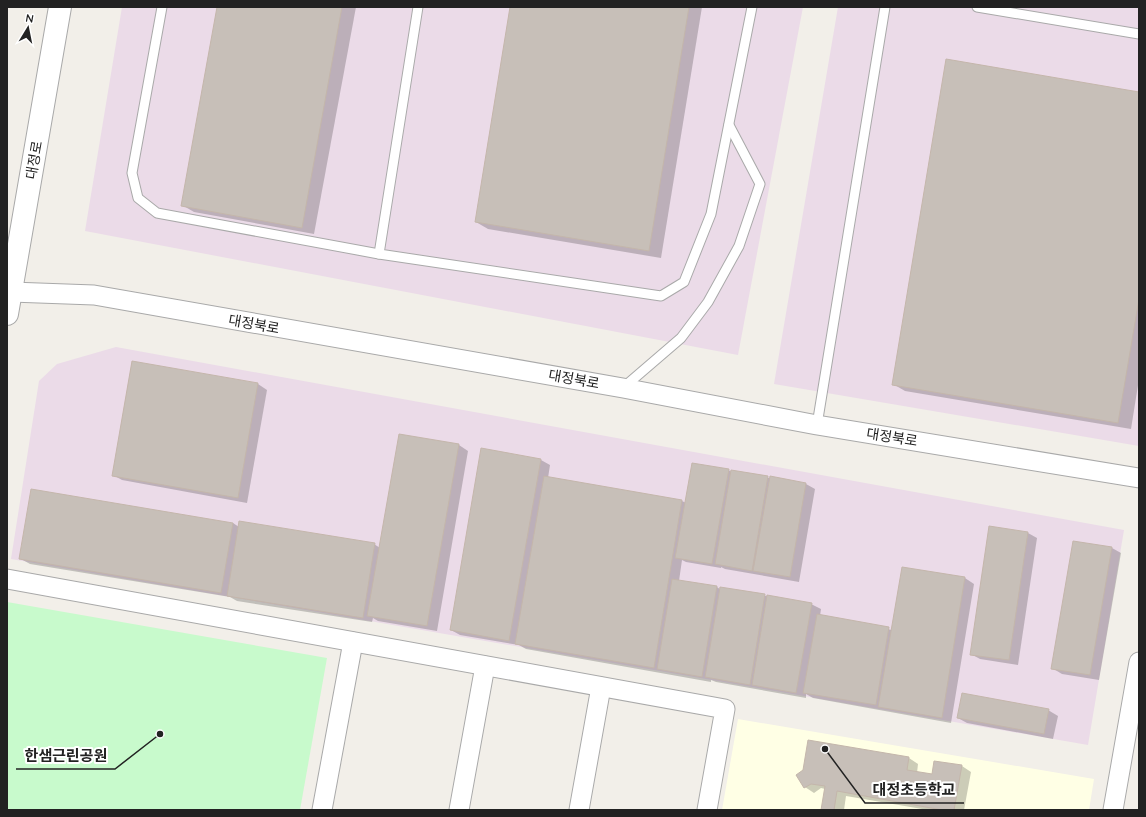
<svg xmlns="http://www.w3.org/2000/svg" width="1146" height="817" font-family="Quicksand,'Noto Sans KR',sans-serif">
	<rect width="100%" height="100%" fill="#f2efe9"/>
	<g fill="#ebdbe8">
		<polygon points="122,7 803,7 738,355 85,231"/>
		<polygon points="838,7 1139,7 1139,446 774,384"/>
		<polygon points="116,347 1124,530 1088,745 11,559 39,381 57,364"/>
	</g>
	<polygon fill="#ffffe5" points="738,719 1094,779 1089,810 722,810"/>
	<polygon fill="#c8facc" points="7,602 327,658 300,810 7,810"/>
	<g fill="#0003">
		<polygon points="218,7 356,7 314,234 194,212 182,205"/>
		<polygon points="511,7 702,7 661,258 488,229 476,222"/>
		<polygon points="1139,93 1139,379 1131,429 905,391 893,384"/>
		<polygon points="132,362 258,384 267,390 247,503 122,480 113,475"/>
		<polygon points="400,435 459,445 468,451 437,631 378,621 373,618 372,622 237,601 230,597 30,564 21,559 233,523 239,527 374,544 380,548"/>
		<polygon points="541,460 550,465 548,478 682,501 686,503 728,470 732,472 806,484 815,489 799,582 725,569 721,567 721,568 686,562 682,560 679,581 717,587 721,590 721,588 811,604 821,609 820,616 892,630 965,578 974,584 951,723 813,698 806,694 806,698 716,682 711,680 711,682 526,649 519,645 460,635 451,630"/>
		<polygon points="990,527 1028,533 1037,538 1018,665 980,659 971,654"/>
		<polygon points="1112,548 1121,553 1099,680 1062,674 1052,668"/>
		<polygon points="1048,710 1058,716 1053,739 967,723 958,718"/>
		<polygon points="809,742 909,758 918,764 917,773 932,775 962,766 971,772 964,810 928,810 846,796 844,810 822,810 825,789 821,788 814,793 805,787 804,771"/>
	</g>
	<g fill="#c7bfb8" stroke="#c4b6ab">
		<polygon points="217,7 342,7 302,228 181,206"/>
		<polygon points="510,7 689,7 649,251 475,222"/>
		<polygon points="946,59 1139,92 1139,299 1118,423 892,385"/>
		<polygon points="132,361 258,383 238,498 112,476"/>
		<polygon points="399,434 459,444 427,626 367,616"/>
		<polygon points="481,448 541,459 509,641 450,630"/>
		<polygon points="692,463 729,469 712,564 675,558"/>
		<polygon points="731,470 768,476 752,571 715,564"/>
		<polygon points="544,476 682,500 654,668 515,644"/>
		<polygon points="770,476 806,483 790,577 753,571"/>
		<polygon points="31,489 233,523 221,593 19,559"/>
		<polygon points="239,521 375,543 363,618 227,596"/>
		<polygon points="989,526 1028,532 1009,660 970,655"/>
		<polygon points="1073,541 1112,547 1090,675 1051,669"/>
		<polygon points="902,567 965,577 942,718 878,707"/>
		<polygon points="672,579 717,586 702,677 657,669"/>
		<polygon points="720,587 765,594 750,685 705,677"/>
		<polygon points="767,595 812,603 796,693 752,685"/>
		<polygon points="817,614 889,627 876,705 803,693"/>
		<polygon points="962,693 1049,709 1044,734 957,718"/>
		<polygon points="808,740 909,757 907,770 932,774 934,761 962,765 954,810 942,810 837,791 834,810 821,810 825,786 811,784 804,788 796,775 803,770"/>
	</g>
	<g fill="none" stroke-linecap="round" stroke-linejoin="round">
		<defs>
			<g id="service">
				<polyline points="162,7 132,173 138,198 157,213 379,254"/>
				<polyline points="418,7 379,254 661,296 684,282 711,214 752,7"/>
				<polyline points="977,7 1139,34"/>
				<polyline points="624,387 681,338 708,302 739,246 760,184 729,125"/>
				<polyline points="817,425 885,7"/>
			</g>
			<g id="minor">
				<polyline points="11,292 94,295 623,388 817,425 1139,478"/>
				<polyline points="7,579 725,709 707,810"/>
				<polyline points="322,810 353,642"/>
				<polyline points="459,810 485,666"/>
				<polyline points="579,810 601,687"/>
				<polyline points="1113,810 1139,662"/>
			</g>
			<polyline id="tertiary" points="7,314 60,7"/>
		</defs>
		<use href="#service" stroke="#a9a9a9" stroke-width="11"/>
		<use href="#minor" stroke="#a9a9a9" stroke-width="21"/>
		<use href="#tertiary" stroke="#a9a9a9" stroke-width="24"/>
		<use href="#service" stroke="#fff" stroke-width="9"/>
		<use href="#minor" stroke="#fff" stroke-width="19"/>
		<use href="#tertiary" stroke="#fff" stroke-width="22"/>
	</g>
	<g text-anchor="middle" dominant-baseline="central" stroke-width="4" stroke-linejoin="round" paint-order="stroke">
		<g font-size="14" fill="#222" stroke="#fff">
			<text transform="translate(34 160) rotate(-80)">대정로</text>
			<text transform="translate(254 324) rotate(10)">대정북로</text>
			<text transform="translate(574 379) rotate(10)">대정북로</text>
			<text transform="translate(892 437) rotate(9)">대정북로</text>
		</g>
	</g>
	<path fill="none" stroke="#222" stroke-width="1.5" d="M160 734L115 769H16M825 749L865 803H964"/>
	<g fill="#222" stroke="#fff" stroke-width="1.5">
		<circle cx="160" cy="734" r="4"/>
		<circle cx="825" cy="749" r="4"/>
	</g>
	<g font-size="15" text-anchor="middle" font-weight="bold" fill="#222" stroke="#fff" stroke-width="4" stroke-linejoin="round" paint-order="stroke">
		<text x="66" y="761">한샘근린공원</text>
		<text x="914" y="795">대정초등학교</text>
	</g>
	<rect width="1146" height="817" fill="none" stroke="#222222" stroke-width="16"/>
	<g transform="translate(28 28) rotate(10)" stroke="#ffffff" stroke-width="3" paint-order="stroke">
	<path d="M0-3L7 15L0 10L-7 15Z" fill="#222222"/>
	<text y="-6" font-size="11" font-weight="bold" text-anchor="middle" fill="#222222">N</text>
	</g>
</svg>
